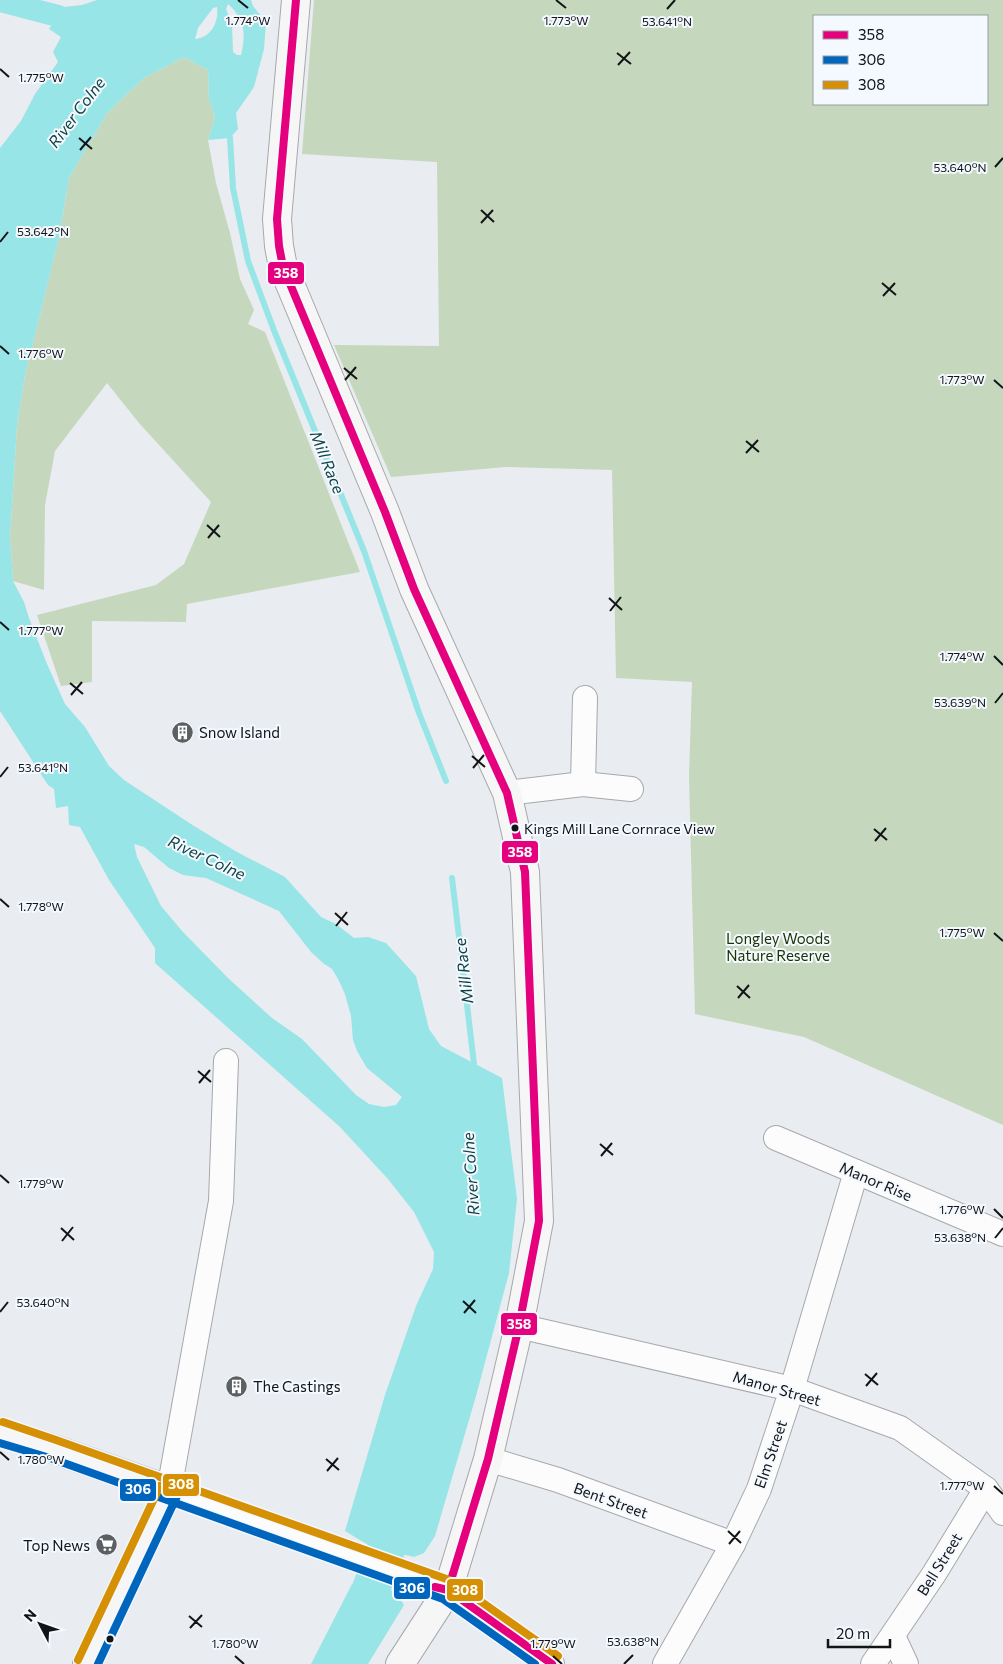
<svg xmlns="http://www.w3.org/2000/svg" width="1003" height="1664" font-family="Commissioner,sans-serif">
	<rect width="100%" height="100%" fill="#e9ecf0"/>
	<g fill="#c5d8bd" fill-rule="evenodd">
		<path d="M314 0H1003V1125L804 1037 695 1014 689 776 692 682 616 678 612 470 506 467 391 477 334 345 439 346 437 162 302 154ZM814 16H987V104H814Z"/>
		<polygon points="184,57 208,70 209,98 215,118 208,140 216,183 230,233 240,279 254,310 248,324 265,332 360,572 187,604 186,622 92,621 92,682 61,686 37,615 156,585 184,564 211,502 139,423 107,383 55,451 45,505 44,590 13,581 10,538 17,425 25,375 58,242 69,178 107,113 144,78"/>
	</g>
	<g fill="#97e5e6" fill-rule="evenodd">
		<path d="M97 0H251L253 6 266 22 264 49 254 87 236 113 238 129 230 138 208 140 215 118 209 98 208 70 184 57 144 78 107 113 69 178 58 242 25 375 17 425 10 538 13 581 24 602 29 618 47 664 65 704 85 727 109 766 124 780 194 826 237 852 285 877 321 917 336 924 354 938 368 937 386 943 416 976 429 1029 441 1046 502 1078 517 1199 509 1273 476 1396 435 1536 424 1553 414 1557 370 1546 345 1531 385 1395 416 1306 433 1269 434 1252 414 1212 388 1179 340 1127 155 963V948L109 880 80 827 69 825 68 806 56 808 54 789 48 785 0 711V148L21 121 35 94 58 62 53 52 61 37 49 29 64 7 82 5ZM228 4C245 19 246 34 241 55H237L233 52 232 24 226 9ZM217 7C219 22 211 38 195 39L198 28 213 8ZM134 844 144 847 169 868 183 875 206 878 279 911 311 952 323 963 332 969 338 979 345 994 351 1016 353 1040 357 1051 367 1068 402 1097 396 1105 384 1107 369 1104 356 1095 302 1039 272 1018 229 979 182 931 161 906 137 857Z"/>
		<polygon points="352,1584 395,1591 404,1605 368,1664 311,1664"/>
	</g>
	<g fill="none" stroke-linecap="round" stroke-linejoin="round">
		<g stroke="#97e5e6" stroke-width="6">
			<polyline points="230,138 233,188 248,261 275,333 364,551 419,713 446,781"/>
			<polyline points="452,878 474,1064"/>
		</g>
		<polyline stroke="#97e5e6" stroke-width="22" points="0,1 58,16"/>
		<polyline stroke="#97e5e6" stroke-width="38" points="342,1664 404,1503"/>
		<defs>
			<g id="street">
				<polyline points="583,784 585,698"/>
				<polyline points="507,793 583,784 631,789"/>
				<polyline points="226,1061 221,1201 169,1490 448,1590 552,1664"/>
				<polyline points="776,1138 1003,1234"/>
				<polyline points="519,1326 792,1389 900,1428 986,1489 1003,1513"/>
				<polyline points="488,1459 558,1480 733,1544"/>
				<polyline points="893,1636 906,1664"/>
				<polyline points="665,1664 733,1544 759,1489 792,1389 856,1172"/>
				<polyline points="873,1664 934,1574 986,1489"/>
			</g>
			<g id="secondary">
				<polyline points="296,0 277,219 279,246 283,267 385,512 414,589 507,793 525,872 539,1221 519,1326 488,1459 448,1590 400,1664"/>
				<polyline points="0,1432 53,1449 169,1490 87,1664"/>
			</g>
		</defs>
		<use href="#street" stroke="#a6a8ab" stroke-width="26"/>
		<use href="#secondary" stroke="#a6a8ab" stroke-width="30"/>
		<use href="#street" stroke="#fcfcfd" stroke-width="24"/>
		<use href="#secondary" stroke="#f7f6f7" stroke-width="28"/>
		<defs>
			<g id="bus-1">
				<polyline points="296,0 277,219 279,246 283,267 385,512 414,589 507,793 525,872 539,1221 519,1326 488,1459 448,1590"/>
				<polyline points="435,1587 448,1590 552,1664"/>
			</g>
			<g id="bus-2">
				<polyline points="0,1443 50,1458 443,1599 535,1664"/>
				<polyline points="98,1664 178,1494"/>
			</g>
			<g id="bus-3">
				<polyline points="3,1422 56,1440 452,1581 558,1656"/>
				<polyline points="78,1660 160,1486"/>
			</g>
		</defs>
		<use href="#bus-1" stroke="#f4f9ff" stroke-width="11"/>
		<use href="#bus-2" stroke="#f4f9ff" stroke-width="11"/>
		<use href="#bus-3" stroke="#f4f9ff" stroke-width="11"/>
		<use href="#bus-1" stroke="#e5007d" stroke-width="8"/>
		<use href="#bus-2" stroke="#0065bd" stroke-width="8"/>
		<use href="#bus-3" stroke="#d59003" stroke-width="8"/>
	</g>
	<path fill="none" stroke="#121416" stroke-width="2" d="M238 0 248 8M556 0 566 8M667 9 675 0M617 53 631 64M618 65 630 52M0 69 9 77M79 138 92 149M80 150 91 137M995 167 1003 158M481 210 494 222M481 223 493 210M0 242 8 232M882 283 896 295M883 296 895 283M0 346 9 354M344 368 357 379M345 380 356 367M994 380 1003 388M746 441 759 452M746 453 758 440M207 525 220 537M208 538 219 525M609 598 622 610M610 611 621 597M0 622 9 630M994 656 1003 665M70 683 83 694M71 695 82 682M995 703 1003 693M472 756 485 767M473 768 484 755M0 777 8 767M874 829 887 840M875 841 886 828M0 899 9 907M335 913 348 925M336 926 347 912M994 933 1003 941M737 986 750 998M738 998 749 985M198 1071 211 1082M199 1083 210 1070M600 1144 613 1155M601 1156 612 1143M0 1175 9 1183M994 1209 1003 1218M61 1228 74 1240M995 1238 1003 1228M62 1241 73 1227M463 1301 476 1313M0 1312 8 1302M464 1313 475 1300M865 1374 878 1385M866 1386 877 1373M0 1452 9 1460M326 1459 339 1470M327 1471 338 1458M994 1486 1003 1494M728 1531 741 1543M729 1544 740 1531M189 1616 202 1627M190 1628 202 1615M235 1656 244 1664M553 1656 562 1664M624 1664 633 1655"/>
	<defs>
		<symbol id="building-disc" viewBox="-11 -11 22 22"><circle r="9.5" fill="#5d6062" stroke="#f4f9ff"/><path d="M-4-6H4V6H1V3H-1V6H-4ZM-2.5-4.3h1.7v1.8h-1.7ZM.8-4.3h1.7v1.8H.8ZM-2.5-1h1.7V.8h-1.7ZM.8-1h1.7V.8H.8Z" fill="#fff"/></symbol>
		<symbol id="supermarket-disc" viewBox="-11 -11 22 22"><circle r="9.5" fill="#5d6062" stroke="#f4f9ff"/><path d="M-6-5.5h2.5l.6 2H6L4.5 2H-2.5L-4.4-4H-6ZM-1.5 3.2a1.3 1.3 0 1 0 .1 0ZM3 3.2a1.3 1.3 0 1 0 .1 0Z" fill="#fff"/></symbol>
	</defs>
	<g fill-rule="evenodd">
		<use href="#building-disc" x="170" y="720" width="25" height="25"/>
		<use href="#building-disc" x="224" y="1374" width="25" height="25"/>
		<use href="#supermarket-disc" x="94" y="1532" width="25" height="25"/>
	</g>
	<g fill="#121416" stroke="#f4f9ff" stroke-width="2">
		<circle cx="515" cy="828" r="4.5"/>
		<circle cx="110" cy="1639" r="4.5"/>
	</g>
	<g text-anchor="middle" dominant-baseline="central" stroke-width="4" stroke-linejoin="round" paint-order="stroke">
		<g font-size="14" fill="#121416" stroke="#f4f9ff" text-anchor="start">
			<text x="524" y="828">Kings Mill Lane Cornrace View</text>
		</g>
		<g font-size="15" fill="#121416" stroke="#f4f9ff" text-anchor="start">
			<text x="199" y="732">Snow Island</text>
			<text x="253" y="1386">The Castings</text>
			<text x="90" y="1545" text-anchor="end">Top News</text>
		</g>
		<g font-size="15" fill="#183202" stroke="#f4f9ff">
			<text x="778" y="938">Longley Woods<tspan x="778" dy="17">Nature Reserve</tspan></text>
		</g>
		<g font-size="15" fill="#121416" stroke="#f4f9ff">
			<text transform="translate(876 1181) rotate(23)">Manor Rise</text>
			<text transform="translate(777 1388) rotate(16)">Manor Street</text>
			<text transform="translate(770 1454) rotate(-71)">Elm Street</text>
			<text transform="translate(611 1500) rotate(20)">Bent Street</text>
			<text transform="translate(939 1564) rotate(-58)">Bell Street</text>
		</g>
		<g font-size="16" font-style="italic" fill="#104344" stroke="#f4f9ff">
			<text transform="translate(76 112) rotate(-53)">River Colne</text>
			<text transform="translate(328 462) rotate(68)">Mill Race</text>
			<text transform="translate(207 857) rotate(25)">River Colne</text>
			<text transform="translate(463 971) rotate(-97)">Mill Race</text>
			<text transform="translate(470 1174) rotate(-94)">River Colne</text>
		</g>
	</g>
	<g font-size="12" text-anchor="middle" fill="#121416" stroke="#f4f9ff" stroke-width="4" stroke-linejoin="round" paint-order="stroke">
		<text x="248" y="25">1.774°W</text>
		<text x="566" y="25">1.773°W</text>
		<text x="667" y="26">53.641°N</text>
		<text x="41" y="82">1.775°W</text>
		<text x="960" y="172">53.640°N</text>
		<text x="43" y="236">53.642°N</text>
		<text x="41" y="358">1.776°W</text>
		<text x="962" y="384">1.773°W</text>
		<text x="41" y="635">1.777°W</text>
		<text x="962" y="661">1.774°W</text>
		<text x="960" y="707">53.639°N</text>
		<text x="43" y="772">53.641°N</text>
		<text x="41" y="911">1.778°W</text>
		<text x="962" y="937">1.775°W</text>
		<text x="41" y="1188">1.779°W</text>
		<text x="962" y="1214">1.776°W</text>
		<text x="960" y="1242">53.638°N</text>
		<text x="43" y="1307">53.640°N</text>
		<text x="41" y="1464">1.780°W</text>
		<text x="962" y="1490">1.777°W</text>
		<text x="633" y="1646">53.638°N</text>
		<text x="235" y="1648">1.780°W</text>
		<text x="553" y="1648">1.779°W</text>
	</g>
	<g stroke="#f4f9ff" stroke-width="2">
		<rect x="267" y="261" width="38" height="24" rx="5" fill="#e5007d"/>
		<rect x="501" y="840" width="38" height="24" rx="5" fill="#e5007d"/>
		<rect x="500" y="1312" width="38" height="24" rx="5" fill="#e5007d"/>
		<rect x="162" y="1473" width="38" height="24" rx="5" fill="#d59003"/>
		<rect x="119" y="1478" width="38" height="24" rx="5" fill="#0065bd"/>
		<rect x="393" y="1576" width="38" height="24" rx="5" fill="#0065bd"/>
		<rect x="446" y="1578" width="38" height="24" rx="5" fill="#d59003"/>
	</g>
	<g font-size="14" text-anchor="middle" font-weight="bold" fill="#fff">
		<text x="286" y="278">358</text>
		<text x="520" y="857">358</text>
		<text x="519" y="1329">358</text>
		<text x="181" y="1489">308</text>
		<text x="138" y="1494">306</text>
		<text x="412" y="1593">306</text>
		<text x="465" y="1595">308</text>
	</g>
	<rect x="813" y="15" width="175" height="90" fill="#f4f9ff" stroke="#9a9da2"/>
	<rect x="823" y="31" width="25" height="8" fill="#e5007d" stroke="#9a9da2"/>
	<text x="858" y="40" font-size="15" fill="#121416">358</text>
	<rect x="823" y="56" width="25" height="8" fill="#0065bd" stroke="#9a9da2"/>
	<text x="858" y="65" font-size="15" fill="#121416">306</text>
	<rect x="823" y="81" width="25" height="8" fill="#d59003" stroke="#9a9da2"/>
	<text x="858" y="90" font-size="15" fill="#121416">308</text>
	<g transform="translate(40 1624) rotate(311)" stroke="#f4f9ff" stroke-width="4" paint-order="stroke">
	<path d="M0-4L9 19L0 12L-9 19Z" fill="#121416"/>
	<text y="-8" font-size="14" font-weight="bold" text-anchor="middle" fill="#121416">N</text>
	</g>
	<path d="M828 1639v8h62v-8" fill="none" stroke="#121416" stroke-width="2.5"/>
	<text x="836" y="1639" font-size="15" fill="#121416" stroke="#f4f9ff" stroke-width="4" paint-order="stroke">20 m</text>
</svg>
